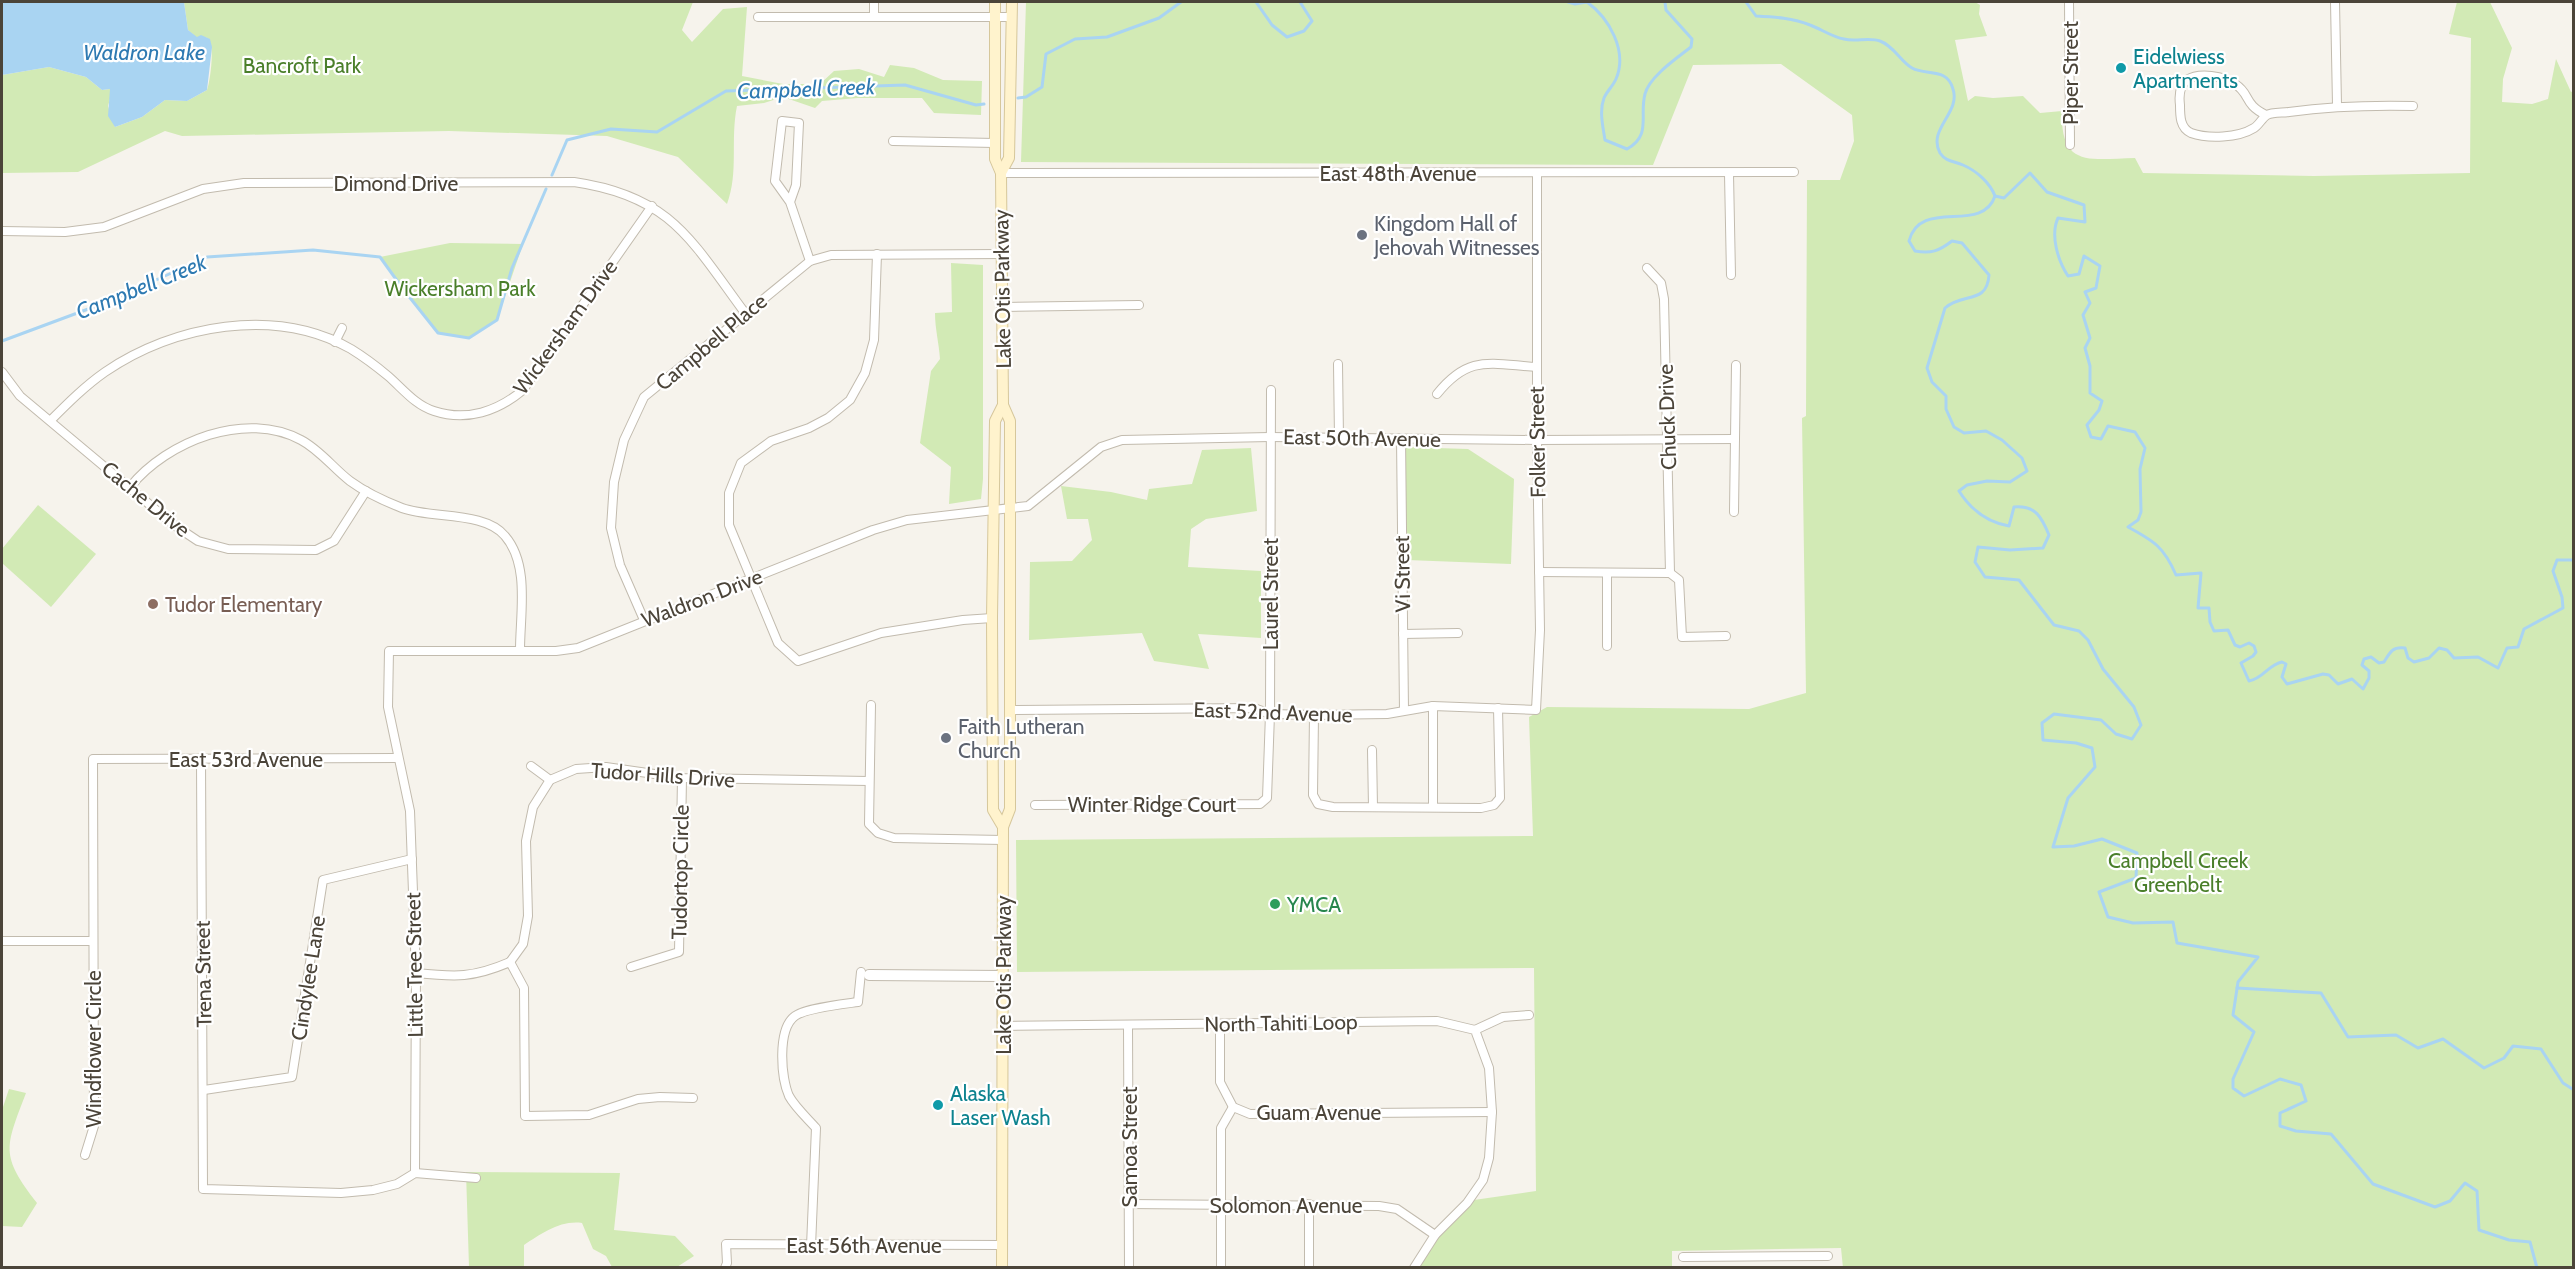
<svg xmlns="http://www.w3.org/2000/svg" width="2575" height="1269" font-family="Cabin,sans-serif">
	<rect width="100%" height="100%" fill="#f6f3ec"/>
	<g fill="#d2eab5">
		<path d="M184 2H693L682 30 692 42 723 9 747 7 742 76 783 84H820L834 71 859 69 884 77 890 65 914 68 943 80 982 81 981 115 934 113 922 98H858L822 101 815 108 783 97 764 103 737 106C730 140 739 172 727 204L678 157 607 136 449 131 182 136 165 131 78 172 2 173V75L49 67 86 77 102 90 110 89 111 95 108 106 115 127 142 117 165 100 187 101 207 90C210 82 216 42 207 38 205 37 200 37 197 38L188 30Z"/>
		<path d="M1026 2H1975L1980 5 1979 14 1987 36 1955 40 1968 101 1975 96 1993 98 2023 96 2040 113 2062 111C2060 168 2090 159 2135 158L2143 173 2314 176 2470 173 2471 38 2449 34 2457 2H2490L2512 48 2503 79 2502 102 2532 104 2548 99 2556 59 2571 92 2573 91V1267L1843 1268 1841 1248 1672 1251V1268L1419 1267 1434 1238 1474 1200 1536 1191 1534 968 1017 972 1016 840 1533 836 1529 717 1547 707 1749 709 1806 693 1802 418 1806 416 1807 180H1840L1854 141 1852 115 1781 64 1693 65 1653 165 1021 162Z"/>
		<polygon points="450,243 523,244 497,320 469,338 438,333 380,257"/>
		<path d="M951 263 983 265V479L981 499 949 504 951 467 920 443 931 371 940 359C939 343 935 329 935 313L952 312Z"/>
		<polygon points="1403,447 1468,449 1514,479 1511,564 1407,560"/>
		<polygon points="1251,448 1257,511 1206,519 1191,529 1188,567 1261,571 1261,638 1198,634 1209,669 1154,661 1142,633 1029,640 1030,562 1072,561 1092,540 1088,519 1067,519 1061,486 1111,492 1147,500 1149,489 1192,484 1202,450"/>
		<polygon points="38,505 96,554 51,607 2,563 2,549"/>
		<path d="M9 1089 26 1093C5 1148 0 1155 37 1203L22 1227 2 1226V1110Z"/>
		<path d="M466 1172 620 1173 614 1230 675 1236 694 1256 677 1267H612L606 1256 593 1249 582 1223C560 1220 541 1234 524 1245V1267H469Z"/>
	</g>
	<polygon fill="#a9d4f2" points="2,2 184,2 188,30 197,37 201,35 210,39 212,47 207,90 187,101 165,100 142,117 115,127 108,116 110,89 102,90 86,77 49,67 2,75"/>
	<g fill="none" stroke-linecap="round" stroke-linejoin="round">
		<g stroke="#a9d4f2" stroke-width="3">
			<polyline points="1256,2 1272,25 1287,37 1304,31 1312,21 1300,2"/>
			<polyline points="1568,2 1575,4 1587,2"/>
			<path d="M1587 2C1609 18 1628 51 1616 79 1613 86 1607 91 1604 98 1599 111 1603 127 1605 140L1627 149C1652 135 1639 116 1645 94 1649 77 1677 58 1691 47L1692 39 1666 10 1665 2"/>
			<path d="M1746 2 1756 16C1774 17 1793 18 1810 25 1821 29 1832 37 1844 39 1855 42 1870 37 1880 41 1894 46 1900 61 1912 68 1926 76 1947 67 1953 89 1961 113 1927 129 1940 153 1946 162 1954 161 1963 165 1977 171 1990 183 1995 196"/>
			<polyline points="1018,98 1026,97 1042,87 1046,54 1075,39 1107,37 1159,18 1181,2"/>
			<polyline points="552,175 567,140 611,129 657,132 726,91 905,85 976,105 984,104"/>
			<path d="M1995 196C1982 235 1920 197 1909 241L1915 251C1931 254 1939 251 1952 241L1962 243 1989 275C1987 305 1963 292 1945 308L1927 368 1932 382 1946 396V409L1954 427 1964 433 1986 431 2002 440 2022 458 2027 471 2010 482 1987 481 1967 485 1959 491C1971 510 1986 522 2009 526L2014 507C2036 505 2042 518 2049 535L2043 548 2010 550 1978 547 1975 562 1985 577 2019 580 2054 625 2079 631 2088 640 2103 669 2134 707 2141 725 2132 739 2116 734 2101 720 2054 714 2042 723 2043 740 2076 743 2092 748 2095 767 2068 798 2053 847 2074 846 2102 839 2137 853 2136 878 2099 892 2108 917 2133 923 2173 922 2177 943 2258 957 2238 982 2233 1015 2254 1032 2233 1079V1088L2244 1096 2280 1079 2301 1085 2306 1101 2280 1113V1126L2296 1131 2331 1134 2373 1184 2435 1207 2450 1201 2465 1183 2477 1191 2479 1230 2509 1240 2530 1242 2537 1268"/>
			<path d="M1995 196 2004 198 2030 173 2047 192 2084 205 2085 222 2058 218C2050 235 2058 261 2068 276L2079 274 2084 256 2100 266 2096 288 2085 292 2090 303 2083 315 2090 338 2085 348 2090 366V393L2102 401 2099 410 2087 425 2091 437 2101 439 2108 426 2135 432 2145 448 2140 469 2141 512 2138 520 2128 527C2154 541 2164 547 2176 575L2201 573 2198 608H2209L2210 622 2214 631 2228 630 2235 645 2240 647 2249 643 2254 646 2256 652 2253 656 2241 663 2249 681C2263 679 2269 664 2282 662L2286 664 2282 677 2287 684 2323 674 2329 675 2338 684 2352 679 2363 689 2369 678V671L2362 665 2364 659 2371 657 2379 663 2384 662C2390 652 2393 646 2405 648L2408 658 2414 662 2429 658 2439 648 2447 650 2454 658 2478 657 2498 668 2507 648 2518 647 2524 629 2563 608 2562 597 2553 571 2557 560H2574"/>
			<polyline points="2,341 107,302 207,257 313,250 380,257 403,289 438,333 469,338 497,320 512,268 546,189"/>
			<polyline points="2237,988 2321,993 2348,1037 2396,1035 2418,1048 2443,1039 2484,1068 2504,1058 2513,1046 2541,1049 2563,1083 2574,1090"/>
		</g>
		<defs>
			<g id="minor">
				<polyline points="2069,2 2070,145"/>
				<polyline points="2335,2 2337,105"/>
				<polyline points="874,16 874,2"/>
				<polyline points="758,17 1012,17"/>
				<path d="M2266 115C2243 104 2251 94 2235 84 2224 76 2199 72 2187 80 2179 86 2179 97 2180 105 2180 116 2180 128 2191 133 2208 139 2238 138 2254 128 2259 125 2262 118 2267 115 2272 112 2283 113 2289 112 2333 106 2369 105 2413 106"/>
				<polyline points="893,141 995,143"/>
				<polyline points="1001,173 1794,172"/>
				<polyline points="1729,174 1731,275"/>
				<polyline points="790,202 796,185 799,123 782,121 775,181 790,202 810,261"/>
				<path d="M2 231 65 232 104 227 203 189 244 183 574 182C671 196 691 240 745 313"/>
				<polyline points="877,254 874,340 865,373 850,400 828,418 809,428 771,441 741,463 729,493 729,525 778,643 798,661 881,633 963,620 992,618"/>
				<polyline points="1647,268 1661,283 1664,299 1670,573"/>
				<polyline points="1003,307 1139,305"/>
				<polyline points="335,342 342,328"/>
				<polyline points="1338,364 1339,438"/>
				<polyline points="2,372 20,396 174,525 198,541 228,549 316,550 334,541 366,491"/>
				<path d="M1437 394C1469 354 1490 364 1537 367"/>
				<path d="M51 420C68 403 85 386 105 372 174 325 275 306 351 349 364 357 376 366 388 376 403 389 415 405 434 411 467 422 498 411 523 390L652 206"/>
				<polyline points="1401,438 1404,710"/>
				<path d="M130 487C167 441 246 410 301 440 320 450 333 468 350 481 365 492 384 501 402 508 432 519 485 511 505 536 530 565 520 614 520 650"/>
				<polyline points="1734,512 1736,365"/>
				<polyline points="1539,572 1670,573 1679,580 1682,637 1726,636"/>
				<polyline points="1607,573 1607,646"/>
				<polyline points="644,620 620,565 611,528 614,482 624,440 644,397 810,261 831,255 1002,254"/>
				<polyline points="1403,634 1458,633"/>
				<polyline points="871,705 869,824 878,833 894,838 1003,840"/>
				<polyline points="1433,706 1433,807"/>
				<polyline points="1010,710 1254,708 1270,714 1314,715 1387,714 1433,706 1536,710 1540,630 1537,440 1537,173"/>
				<polyline points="1314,715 1313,795 1318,804 1333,807 1481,808 1494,805 1500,798 1498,708"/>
				<polyline points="1372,750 1373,807"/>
				<polyline points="201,759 203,1189 341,1193 373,1190 397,1184 415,1173 476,1178"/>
				<polyline points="531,766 550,780"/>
				<polyline points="1035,805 1260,804 1267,798 1270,714 1271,390"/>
				<polyline points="2,941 93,941"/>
				<polyline points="510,962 523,944 528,916 526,841 533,807 550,780 576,769 606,767 682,778 869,781"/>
				<polyline points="510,962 524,988 525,1116 589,1115 638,1099 660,1097 693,1098"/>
				<polyline points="631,967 679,952 682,778"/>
				<path d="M416 973C456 977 473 978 510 962"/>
				<polyline points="1220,1024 1220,1082 1233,1107 1250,1114 1492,1112"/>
				<polyline points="1002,1026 1437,1021 1475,1030 1489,1068 1492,1112 1489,1158 1483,1180 1467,1203 1435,1235 1414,1268"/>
				<polyline points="1128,1026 1129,1268"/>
				<polyline points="1475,1030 1503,1017 1529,1015"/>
				<polyline points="204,1090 292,1077 323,880 412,859"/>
				<polyline points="85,1155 94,1126 93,759 398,758"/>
				<polyline points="415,1173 416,973 410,811 388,707 389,651 556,651 578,648 873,530 907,520 1028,506 1101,447 1122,440 1270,437 1537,440 1735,439"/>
				<polyline points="1129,1204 1379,1206 1397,1209 1435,1235"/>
				<polyline points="1309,1204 1309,1268"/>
				<path d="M811 1246 816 1128C807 1118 795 1107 789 1096 781 1078 777 1029 795 1016 806 1008 844 1004 858 1002L861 972"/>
				<polyline points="1683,1257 1828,1256"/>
				<polyline points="725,1268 727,1263 726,1244 1002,1245"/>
				<polyline points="1221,1268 1221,1128 1233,1107"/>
			</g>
			<polyline id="tertiary" points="869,975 1002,976"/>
			<g id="secondary">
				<polyline points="995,2 995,159 1001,173 1003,405 1010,421 1010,809 1003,827 1002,1268"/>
				<polyline points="1001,173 1009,158 1012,2"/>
				<polyline points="1003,827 993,810 992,618 995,421 1003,405"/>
			</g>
		</defs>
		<use href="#minor" stroke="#c2bbae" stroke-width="10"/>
		<use href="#tertiary" stroke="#c2bbae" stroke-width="12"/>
		<use href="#secondary" stroke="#d6c79b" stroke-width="12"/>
		<use href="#minor" stroke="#fff" stroke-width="8"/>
		<use href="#tertiary" stroke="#fff" stroke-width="10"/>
		<use href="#secondary" stroke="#fff3cd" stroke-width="10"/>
	</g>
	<g fill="#0f9aa8" stroke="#fff" stroke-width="2">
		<circle cx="2121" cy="68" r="6"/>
		<circle cx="938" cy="1105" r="6"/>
	</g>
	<g fill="#6b7280" stroke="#fff" stroke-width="2">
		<circle cx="1362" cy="235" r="6"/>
		<circle cx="946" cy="738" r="6"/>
	</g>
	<circle fill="#8d6e63" stroke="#fff" stroke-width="2" cx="153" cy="604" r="6"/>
	<circle fill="#2e9e5b" stroke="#fff" stroke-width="2" cx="1275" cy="904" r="6"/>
	<g text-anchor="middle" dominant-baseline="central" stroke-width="4.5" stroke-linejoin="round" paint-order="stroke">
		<g font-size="21" fill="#0d838f" stroke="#fff" text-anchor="start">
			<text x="2133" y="56">Eidelwiess<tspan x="2133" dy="24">Apartments</tspan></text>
			<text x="950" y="1093">Alaska<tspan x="950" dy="24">Laser Wash</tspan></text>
		</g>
		<g font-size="21" fill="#4a7f2a" stroke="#fff">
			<text x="302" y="65">Bancroft Park</text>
			<text x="460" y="288">Wickersham Park</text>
			<text x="2178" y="860">Campbell Creek<tspan x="2178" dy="24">Greenbelt</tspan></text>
		</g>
		<g font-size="21" fill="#4b4439" stroke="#fff">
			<text transform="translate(2070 73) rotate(-90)">Piper Street</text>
			<text x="1398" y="173">East 48th Avenue</text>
			<text x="396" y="183">Dimond Drive</text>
			<text transform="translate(1002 289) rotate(-91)">Lake Otis Parkway</text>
			<text transform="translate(565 327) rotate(-54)">Wickersham Drive</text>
			<text transform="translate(711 342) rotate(-40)">Campbell Place</text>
			<text transform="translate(1667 417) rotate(-92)">Chuck Drive</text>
			<text transform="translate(1362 438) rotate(1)">East 50th Avenue</text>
			<text transform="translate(1537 442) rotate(-91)">Folker Street</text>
			<text transform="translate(146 499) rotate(39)">Cache Drive</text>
			<text transform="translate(1402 574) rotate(-91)">Vi Street</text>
			<text transform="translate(1270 594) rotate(-90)">Laurel Street</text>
			<text transform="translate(702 598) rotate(-21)">Waldron Drive</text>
			<text transform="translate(1273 712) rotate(2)">East 52nd Avenue</text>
			<text x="246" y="759">East 53rd Avenue</text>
			<text transform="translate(663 775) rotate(4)">Tudor Hills Drive</text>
			<text x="1152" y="804">Winter Ridge Court</text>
			<text transform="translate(680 872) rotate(-89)">Tudortop Circle</text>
			<text transform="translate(414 965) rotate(-91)">Little Tree Street</text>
			<text transform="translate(203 974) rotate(-91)">Trena Street</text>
			<text transform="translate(1003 975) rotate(-90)">Lake Otis Parkway</text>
			<text transform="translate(308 978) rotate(-81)">Cindylee Lane</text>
			<text transform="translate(1281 1023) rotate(-1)">North Tahiti Loop</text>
			<text transform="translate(93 1049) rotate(-90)">Windflower Circle</text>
			<text x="1319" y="1112">Guam Avenue</text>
			<text transform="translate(1129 1147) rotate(-90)">Samoa Street</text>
			<text x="1286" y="1205">Solomon Avenue</text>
			<text x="864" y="1245">East 56th Avenue</text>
		</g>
		<g font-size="21" fill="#5b616d" stroke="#fff" text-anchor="start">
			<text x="1374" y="223">Kingdom Hall of<tspan x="1374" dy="24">Jehovah Witnesses</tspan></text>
			<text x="958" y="726">Faith Lutheran<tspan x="958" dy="24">Church</tspan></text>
		</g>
		<g font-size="21" fill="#785e54" stroke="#fff" text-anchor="start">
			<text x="165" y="604">Tudor Elementary</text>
		</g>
		<g font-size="21" fill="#27864d" stroke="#fff" text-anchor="start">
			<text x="1287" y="904">YMCA</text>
		</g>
		<g font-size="22" font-style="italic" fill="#2e7ab2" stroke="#fff">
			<text x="144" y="52">Waldron Lake</text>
			<text transform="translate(806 89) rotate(-2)">Campbell Creek</text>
			<text transform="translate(141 287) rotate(-22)">Campbell Creek</text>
		</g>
	</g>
	<rect width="2575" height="1269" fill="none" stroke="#4b4439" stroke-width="6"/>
</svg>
